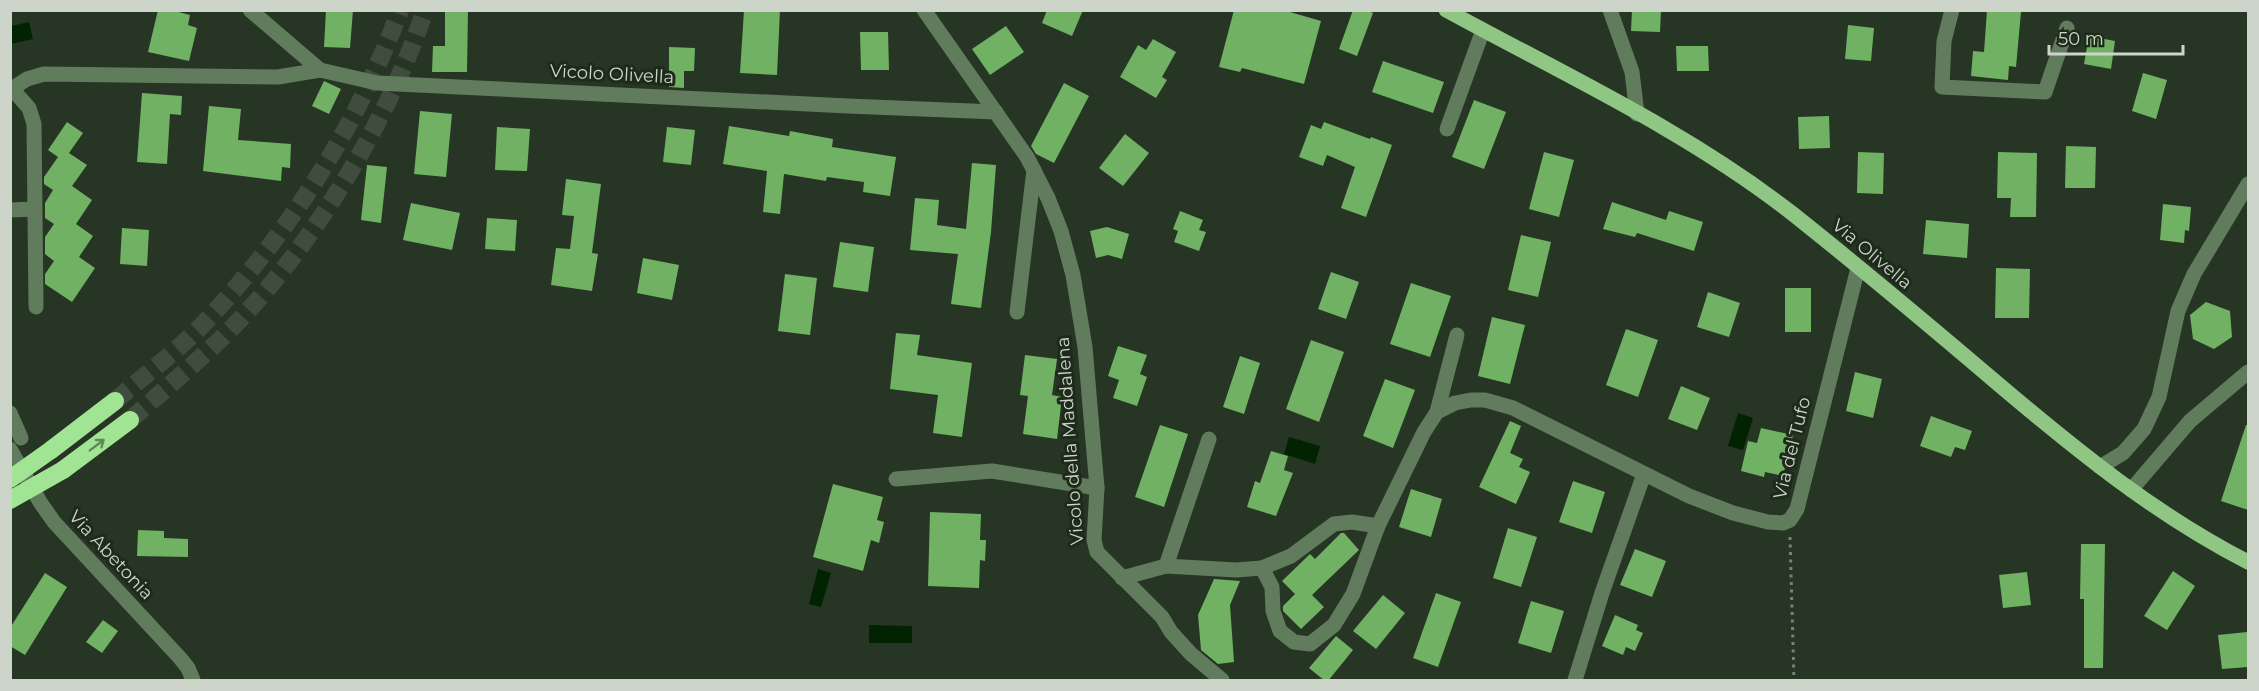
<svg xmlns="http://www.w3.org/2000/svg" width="2259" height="691" font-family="Montserrat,sans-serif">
	<rect width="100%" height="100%" fill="#273525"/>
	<g fill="#022300">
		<polygon points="29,22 33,39 11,44 11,26"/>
		<polygon points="1738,413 1753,418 1743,450 1728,446"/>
		<polygon points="1289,437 1320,446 1315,464 1284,454"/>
		<polygon points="818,569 831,573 821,607 809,604"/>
		<polygon points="869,625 912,626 912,643 869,643"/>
	</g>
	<g fill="#70b164">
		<polygon points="158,10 171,10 190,15 188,25 197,28 189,61 148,52"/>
		<polygon points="326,10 353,10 350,48 324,47"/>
		<polygon points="445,10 468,10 467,72 432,72 433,46 445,46"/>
		<polygon points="744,10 780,10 777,75 740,73"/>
		<polygon points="1047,10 1083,10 1072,36 1042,23"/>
		<polygon points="1234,10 1283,10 1321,21 1304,84 1242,68 1240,72 1219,67"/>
		<polygon points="1353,10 1365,10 1373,13 1357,56 1339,49"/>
		<polygon points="1632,10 1661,10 1660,32 1631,31"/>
		<polygon points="1987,10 2021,12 2016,67 2009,66 2008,80 1971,76 1973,51 1984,52"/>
		<polygon points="1848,25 1874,28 1871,61 1845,59"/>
		<polygon points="1006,26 1024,52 990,75 972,49"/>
		<polygon points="860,32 888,32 889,70 861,70"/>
		<polygon points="2089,36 2115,41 2111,69 2084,64"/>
		<polygon points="1153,39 1176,52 1162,77 1167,80 1156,98 1120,77 1138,45 1146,50"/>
		<polygon points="1676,46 1708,46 1709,71 1677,71"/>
		<polygon points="669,47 695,48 694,71 684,71 684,88 669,87"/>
		<polygon points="1383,61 1444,82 1433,113 1372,92"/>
		<polygon points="2143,73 2167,80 2156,119 2132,111"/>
		<polygon points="324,81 341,89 329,114 312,106"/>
		<polygon points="1064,83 1089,96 1054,163 1036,154 1031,146"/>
		<polygon points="142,93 182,96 181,115 170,114 167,164 137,162"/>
		<polygon points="1474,100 1506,112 1484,169 1452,157"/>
		<polygon points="209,106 241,109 238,140 291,144 290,168 282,167 281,181 203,171"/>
		<polygon points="420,111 452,114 446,177 414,174"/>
		<polygon points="1829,116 1830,148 1799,149 1798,117"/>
		<polygon points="67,122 83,133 69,153 87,165 72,186 92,200 76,224 93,236 79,257 95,268 72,302 45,284 45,274 54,261 45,254 45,237 54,224 45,218 45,203 53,190 44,184 44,177 58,157 48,150"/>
		<polygon points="1324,122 1370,139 1371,137 1392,145 1366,217 1341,208 1355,167 1327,155 1323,166 1299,157 1311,125 1321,129"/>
		<polygon points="729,126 789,136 790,131 833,139 832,147 896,157 890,196 863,192 864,182 827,177 826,181 784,174 780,214 763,212 767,171 723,164"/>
		<polygon points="497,127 530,129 527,171 495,170"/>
		<polygon points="667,127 695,130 691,165 663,162"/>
		<polygon points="1125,134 1149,153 1123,186 1099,168"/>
		<polygon points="2066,146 2096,147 2095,188 2065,188"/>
		<polygon points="1544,152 1574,160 1559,217 1529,209"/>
		<polygon points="1858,152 1884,153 1883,194 1857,193"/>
		<polygon points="1998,152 2037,153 2036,217 2010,217 2011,198 1997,198"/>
		<polygon points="972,163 996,165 991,232 981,308 951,304 958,254 910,250 915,198 939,200 937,225 966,229"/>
		<polygon points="367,165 387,167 381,223 361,220"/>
		<polygon points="566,179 601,184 592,253 598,254 592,291 551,285 556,248 570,249 574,216 562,215"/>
		<polygon points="1612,202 1666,220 1669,211 1703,222 1694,251 1637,233 1635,237 1603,229"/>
		<polygon points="411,203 460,213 452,250 403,240"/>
		<polygon points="2163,204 2191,207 2189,231 2185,230 2184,243 2160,240"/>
		<polygon points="1180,211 1203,220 1199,230 1206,232 1199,251 1174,242 1178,231 1173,229"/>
		<polygon points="487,218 517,220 515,251 485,249"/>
		<polygon points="1926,220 1969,224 1967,258 1923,254"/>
		<polygon points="1107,227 1129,234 1122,259 1108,255 1096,258 1090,231"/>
		<polygon points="122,228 149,230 147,266 120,264"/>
		<polygon points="1521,235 1551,242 1538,297 1508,290"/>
		<polygon points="840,242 874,247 868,292 833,287"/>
		<polygon points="643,258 679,265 672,300 637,293"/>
		<polygon points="1996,268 2030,269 2029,318 1995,318"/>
		<polygon points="1331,272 1359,282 1346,319 1318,309"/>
		<polygon points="785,274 817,278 810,335 778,331"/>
		<polygon points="1411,283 1451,296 1430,357 1390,344"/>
		<rect x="1785" y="288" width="26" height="44"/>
		<polygon points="1708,292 1740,303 1729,337 1697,327"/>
		<polygon points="2206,302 2230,311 2232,337 2214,349 2193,339 2190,315"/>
		<polygon points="1492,317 1525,325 1510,384 1478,376"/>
		<polygon points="1626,329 1658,340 1638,397 1606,385"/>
		<polygon points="896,333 920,335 917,355 972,363 962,437 933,433 938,395 890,389"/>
		<polygon points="1311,340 1344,352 1319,422 1286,409"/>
		<polygon points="1118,346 1147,355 1140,374 1147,377 1137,406 1113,398 1119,380 1108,376"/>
		<polygon points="1025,355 1057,359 1052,395 1062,397 1057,439 1023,434 1028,396 1020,395"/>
		<polygon points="1240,356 1260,363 1244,414 1223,407"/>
		<polygon points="1855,372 1882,379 1873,418 1846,411"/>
		<polygon points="1385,379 1415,390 1393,448 1363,436"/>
		<polygon points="1681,386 1710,398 1697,430 1668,419"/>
		<polygon points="1931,416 1972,431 1965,450 1955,447 1951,457 1920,446"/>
		<polygon points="1510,421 1521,426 1510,453 1523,459 1519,467 1530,472 1516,504 1479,487"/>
		<polygon points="1160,425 1188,434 1164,507 1135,497"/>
		<polygon points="2246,425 2248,425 2248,510 2221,501"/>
		<polygon points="1761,428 1793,435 1783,476 1765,472 1764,477 1741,471 1748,441 1757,443"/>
		<polygon points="1271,451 1288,456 1284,470 1293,473 1276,516 1247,507 1255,481 1260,483"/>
		<polygon points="1573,481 1605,492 1592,533 1559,522"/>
		<polygon points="833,484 883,497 877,520 884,522 879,543 871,540 863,571 813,557"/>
		<polygon points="1411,489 1442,499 1431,537 1399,527"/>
		<polygon points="930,512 981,514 980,540 986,540 985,561 980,560 979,588 928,586"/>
		<polygon points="1508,528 1537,537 1521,587 1493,578"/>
		<polygon points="138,530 164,531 164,538 188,539 188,557 137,556"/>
		<polygon points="1341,533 1344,533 1359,550 1312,595 1324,607 1301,629 1283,611 1283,606 1295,594 1282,581 1310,554 1315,559"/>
		<polygon points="2081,544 2105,544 2103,668 2084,668 2084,599 2080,599"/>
		<polygon points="1635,549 1666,561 1652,597 1620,585"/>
		<polygon points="2173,571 2195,586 2167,630 2144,616"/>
		<polygon points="2027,572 2031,605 2003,608 1999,575"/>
		<polygon points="45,573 67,587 25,655 10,646 10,628"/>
		<polygon points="1214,579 1240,581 1230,605 1234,662 1218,664 1201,650 1198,615"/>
		<polygon points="1436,593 1461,602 1438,667 1413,658"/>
		<polygon points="1383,595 1405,613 1376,649 1353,631"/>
		<polygon points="1531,601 1564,611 1551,653 1518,643"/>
		<polygon points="1615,615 1638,625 1636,630 1643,633 1635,651 1626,647 1623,655 1602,646"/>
		<polygon points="103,620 118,631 102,653 86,642"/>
		<polygon points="2247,632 2248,667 2222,669 2218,635"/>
		<polygon points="1336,636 1353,650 1328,681 1325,681 1309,668"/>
	</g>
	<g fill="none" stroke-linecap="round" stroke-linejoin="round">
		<g stroke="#404d3e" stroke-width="18" stroke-dasharray="18 9" stroke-linecap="butt">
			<path d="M115 401C146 374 180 349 208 319 292 229 357 126 400 10"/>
			<path d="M130 420C161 393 192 366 222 338 308 254 387 125 425 10"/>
		</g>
		<polyline stroke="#788376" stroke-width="3" stroke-dasharray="3 4.5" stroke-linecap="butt" points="1790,537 1794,680"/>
		<g stroke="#617c5c" stroke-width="15">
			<polyline points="250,10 320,70 377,83 848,106 996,112"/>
			<polyline points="924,10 1027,157 1048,198 1061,231 1073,275 1085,347 1097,488 1094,540 1097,552 1162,617 1171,632 1191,654 1222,680"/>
			<polyline points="1610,10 1632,72 1637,114"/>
			<polyline points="1952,10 1944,41 1942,87 2045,92 2067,28"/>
			<polyline points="10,90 27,79 44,74 278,77 320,70"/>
			<polyline points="13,90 29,108 34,124 36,307"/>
			<polyline points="1447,129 1483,30"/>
			<polyline points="10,210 35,209"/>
			<polyline points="1017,312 1034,170"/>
			<polyline points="1437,412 1457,335"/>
			<polyline points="10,413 21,438"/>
			<polyline points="10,449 40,502 54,522 180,658 188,668 193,680"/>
			<polyline points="2100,467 2123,453 2144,429 2159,397 2178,311 2194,274 2248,184"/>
			<polyline points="896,479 992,471 1097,488"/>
			<polyline points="2131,490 2190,421 2248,372"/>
			<polyline points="1166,566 1209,439"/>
			<polyline points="1262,568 1272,587 1273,611 1280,631 1294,642 1310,644 1334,625 1353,594 1378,526 1424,432 1437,412 1455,403 1471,400 1485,400 1513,408 1689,496 1733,513 1768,522 1783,523 1790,520 1797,509 1858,268"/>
			<polyline points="1122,578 1166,566 1236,570 1262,568 1291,556 1334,524 1352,522 1378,526"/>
			<polyline points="1575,680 1602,593 1644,474"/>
		</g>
		<path stroke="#8fc684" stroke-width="15" d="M1446 10C1563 74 1687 131 1793 214 1862 269 1930 326 1997 383 2076 450 2156 515 2248 562"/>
		<g stroke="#a0e494" stroke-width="18">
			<polyline points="51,450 115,401"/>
			<polyline points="63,470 130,420"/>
		</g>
		<g stroke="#a0e494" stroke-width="18">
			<polyline points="10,479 51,450"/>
			<polyline points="10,500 63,470"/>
		</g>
	</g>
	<defs><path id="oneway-shaft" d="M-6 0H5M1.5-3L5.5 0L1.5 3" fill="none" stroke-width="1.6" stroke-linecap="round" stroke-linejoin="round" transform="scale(1.5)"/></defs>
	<use stroke="#5f8858" href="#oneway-shaft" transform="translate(97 445) rotate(-37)"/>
	<g text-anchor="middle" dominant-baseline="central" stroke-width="6" stroke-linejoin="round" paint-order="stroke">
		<g font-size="18" fill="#cdd5cb" stroke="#1e2b1b">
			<text transform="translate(612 74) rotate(3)">Vicolo Olivella</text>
			<text transform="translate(1872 254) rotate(40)">Via Olivella</text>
			<text transform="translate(1070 441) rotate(-94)">Vicolo della Maddalena</text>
			<text transform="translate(1792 448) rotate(-76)">Via del Tufo</text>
			<text transform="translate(111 555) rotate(47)">Via Abetonia</text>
		</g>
	</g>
	<rect width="2259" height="691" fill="none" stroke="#cdd5cb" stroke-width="24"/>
	<path d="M2049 45v9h134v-9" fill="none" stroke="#cdd5cb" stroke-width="3"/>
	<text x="2058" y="45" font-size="18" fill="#cdd5cb" stroke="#1e2b1b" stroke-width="4.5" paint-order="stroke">50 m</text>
</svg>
